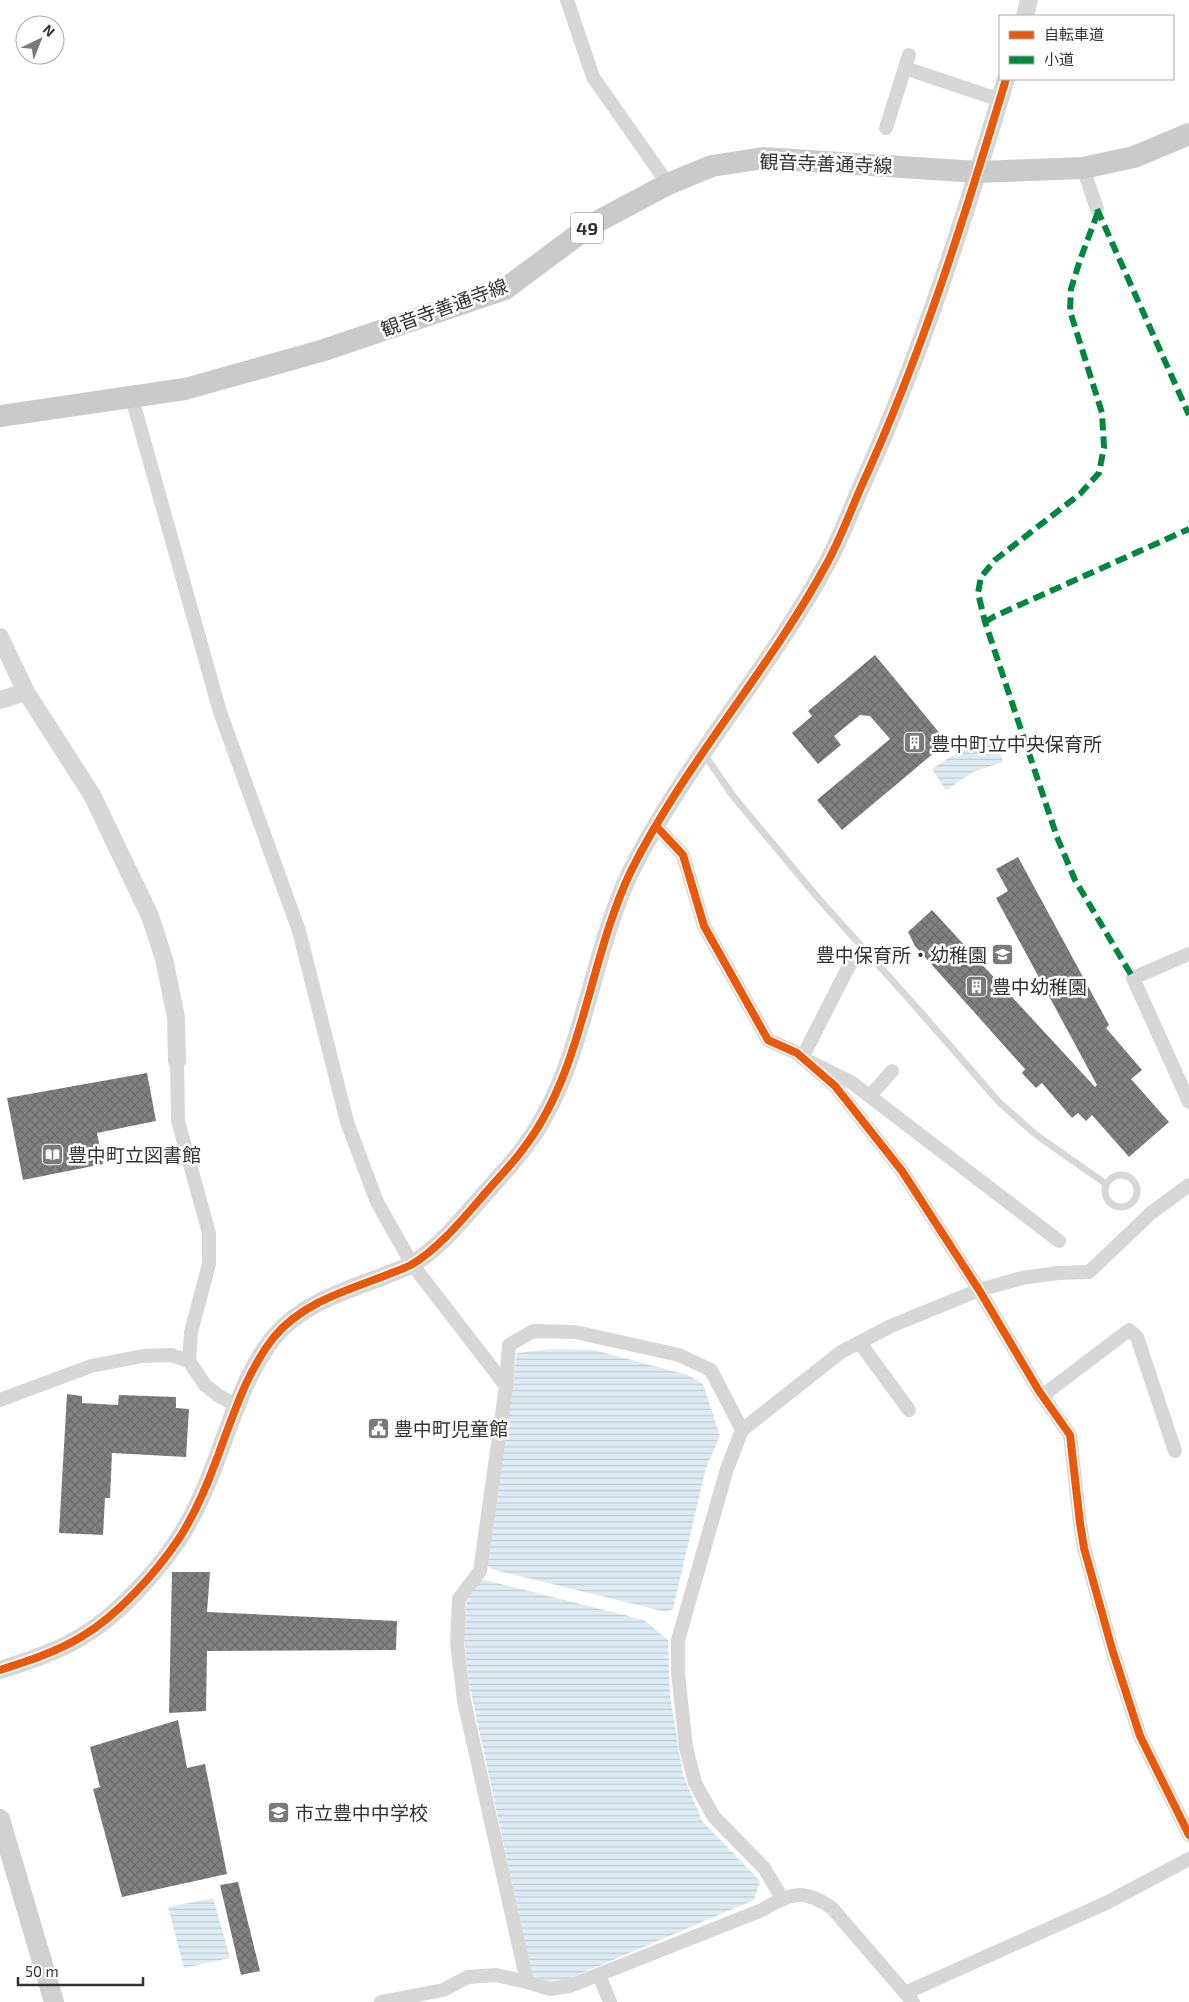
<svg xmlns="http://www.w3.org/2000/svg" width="1189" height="2002" font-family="'Exo 2','Noto Sans JP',sans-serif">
	<defs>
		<pattern id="water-rules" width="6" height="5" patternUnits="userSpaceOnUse" patternTransform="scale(1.25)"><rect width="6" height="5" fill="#ddebf3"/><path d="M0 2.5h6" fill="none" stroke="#becad1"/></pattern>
		<pattern id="building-cross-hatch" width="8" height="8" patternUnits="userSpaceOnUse" patternTransform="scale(1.25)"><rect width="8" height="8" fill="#818181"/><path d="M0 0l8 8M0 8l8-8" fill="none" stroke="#6a6a6a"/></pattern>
	</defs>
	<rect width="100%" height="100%" fill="#fff"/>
	<g fill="url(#water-rules)">
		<polygon points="995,739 1003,762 973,772 946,790 932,769 964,748"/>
		<polygon points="552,1349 594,1350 688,1375 703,1384 720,1436 706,1468 673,1609 666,1612 491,1569 485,1562 517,1353"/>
		<polygon points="481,1579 644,1620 668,1640 670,1696 683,1774 702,1821 760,1881 754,1900 566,1980 547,1981 532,1976 469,1683 463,1630 467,1601"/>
		<polygon points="213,1898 230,1958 184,1968 168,1907"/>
	</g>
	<g fill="url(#building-cross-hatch)">
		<polygon points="875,655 947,742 842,830 817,800 890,739 870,716 860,715 834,736 841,745 818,764 792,733 812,716 808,711"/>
		<polygon points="1018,857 1109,1025 1106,1028 1142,1070 1131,1079 1169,1122 1129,1157 1092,1115 1086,1121 1078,1113 1072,1118 1042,1083 1036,1088 1022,1073 1025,1069 915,946 908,932 932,910 1095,1087 1097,1085 996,898 1008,891 996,869"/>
		<polygon points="147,1073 156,1121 97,1133 103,1164 23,1180 7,1098"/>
		<polygon points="67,1394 82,1396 82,1403 118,1405 119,1395 176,1397 176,1408 189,1409 186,1457 112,1453 110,1498 105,1498 103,1535 59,1533"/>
		<polygon points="172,1572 210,1572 207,1612 397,1621 396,1650 207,1651 206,1711 169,1713"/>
		<polygon points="178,1720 187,1768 205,1764 227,1874 122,1897 93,1789 100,1787 90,1747"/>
		<polygon points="238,1882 260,1971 241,1975 220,1885"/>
	</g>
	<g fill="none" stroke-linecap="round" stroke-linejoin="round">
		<g stroke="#d7d7d7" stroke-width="7">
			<polyline points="704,754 733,796 818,898 909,999 999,1102 1035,1134 1106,1184"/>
			<circle cx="1121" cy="1191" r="16"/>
		</g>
		<g stroke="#d7d7d7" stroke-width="14">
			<polyline points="567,0 593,77 668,184"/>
			<polyline points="905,68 1000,100"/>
			<polyline points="886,128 909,55"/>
			<polyline points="1083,168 1097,209"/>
			<polyline points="132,398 220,712 299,931 347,1122 377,1202 412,1264 506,1386"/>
			<polyline points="656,826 683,855 704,926 768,1040 797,1053 835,1086 902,1171 979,1290 1039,1391 1070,1435 1080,1523 1084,1548 1112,1649 1140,1736 1189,1835"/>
			<polyline points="1189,954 1133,978 1189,1102"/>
			<polyline points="854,956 802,1058 851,1082 1059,1241"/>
			<polyline points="177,1061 178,1121 209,1233 209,1264 191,1332 189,1361 205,1385 219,1396 238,1406"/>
			<polyline points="870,1096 892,1071"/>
			<polyline points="860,1343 909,1410"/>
			<polyline points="1042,1396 1129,1330 1137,1337 1175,1451"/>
			<polyline points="0,1400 91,1366 143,1356 171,1355 189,1361"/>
			<polyline points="782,1898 764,1868 714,1817 695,1783 686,1747 678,1673 678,1640 727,1469 742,1430 841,1352 891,1326 979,1290 1022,1278 1058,1273 1089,1272 1151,1213 1189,1185"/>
			<polyline points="599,1975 610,2002"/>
			<polyline points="527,1982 464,1701 457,1643 459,1599 480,1571 506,1386 509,1345 533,1331 575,1332 679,1355 711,1370 742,1430"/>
			<polyline points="905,1993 1106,1903 1189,1859"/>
			<path d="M381 2002 443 1990 468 1977 496 1975 527 1982 550 1989 570 1986 762 1910C791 1893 803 1888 832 1908L913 2002"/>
		</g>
		<g stroke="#d7d7d7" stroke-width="18">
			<polyline points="1025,16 1029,0"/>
			<polyline points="0,637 26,692 92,795 150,916 164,959 176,1017 177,1061"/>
			<polyline points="0,700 26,692"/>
			<path d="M0 1670C28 1661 56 1652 81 1637 117 1616 155 1574 178 1540 194 1516 206 1488 216 1461 232 1419 246 1372 274 1337 302 1303 345 1291 384 1276 393 1272 403 1269 411 1265 440 1248 466 1215 488 1190 501 1175 515 1161 526 1145 584 1067 589 958 631 871 685 763 768 672 826 565 840 540 850 512 862 485 922 354 965 216 1006 79"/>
		</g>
		<polyline stroke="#d0d0d0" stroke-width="20" points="0,1819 54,2002"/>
		<polyline stroke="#cacaca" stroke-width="22" points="0,416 185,389 321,351 505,289 591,225 668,184 712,166 763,158 978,172 1083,168 1134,157 1189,134"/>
		<g stroke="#00873e" stroke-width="6" stroke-dasharray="12 6" stroke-linecap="butt">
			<polyline points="1097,209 1189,415"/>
			<polyline points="1098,212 1080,260 1071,289 1070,311 1102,413 1104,447 1099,473 1080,494 995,560 981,577 978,593 985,622 1057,837 1075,880 1133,978"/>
			<polyline points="985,622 995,616 1189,529"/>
		</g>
		<defs>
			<g id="cycleway">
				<polyline points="656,826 683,855 704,926 768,1040 797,1053 835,1086 902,1171 979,1290 1039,1391 1070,1435 1080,1523 1084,1548 1112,1649 1140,1736 1189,1835"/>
				<path d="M0 1670C28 1661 56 1652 81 1637 117 1616 155 1574 178 1540 194 1516 206 1488 216 1461 232 1419 246 1372 274 1337 302 1303 345 1291 384 1276 393 1272 403 1269 411 1265 440 1248 466 1215 488 1190 501 1175 515 1161 526 1145 584 1067 589 958 631 871 685 763 768 672 826 565 840 540 850 512 862 485 922 354 965 216 1006 79"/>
			</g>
		</defs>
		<use href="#cycleway" stroke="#fff" stroke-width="11"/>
		<use href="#cycleway" stroke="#e8590c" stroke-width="8"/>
	</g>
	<defs>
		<symbol id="building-square" viewBox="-11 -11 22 22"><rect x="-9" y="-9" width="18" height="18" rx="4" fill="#7a7a7a" stroke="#fff"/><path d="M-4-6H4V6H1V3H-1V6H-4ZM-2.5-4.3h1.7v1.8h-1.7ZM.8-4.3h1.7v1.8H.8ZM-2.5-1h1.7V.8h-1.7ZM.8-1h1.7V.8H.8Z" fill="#fff"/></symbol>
		<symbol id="school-square" viewBox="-11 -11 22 22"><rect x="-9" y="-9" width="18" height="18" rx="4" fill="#7a7a7a" stroke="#fff"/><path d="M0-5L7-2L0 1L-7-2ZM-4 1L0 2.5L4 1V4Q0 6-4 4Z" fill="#fff"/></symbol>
		<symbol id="library-square" viewBox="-11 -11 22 22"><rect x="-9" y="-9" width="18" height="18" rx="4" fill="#7a7a7a" stroke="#fff"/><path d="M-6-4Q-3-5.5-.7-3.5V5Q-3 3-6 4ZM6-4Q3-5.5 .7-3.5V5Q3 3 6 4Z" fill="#fff"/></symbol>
		<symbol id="civic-square" viewBox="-11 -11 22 22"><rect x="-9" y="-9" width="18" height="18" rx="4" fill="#7a7a7a" stroke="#fff"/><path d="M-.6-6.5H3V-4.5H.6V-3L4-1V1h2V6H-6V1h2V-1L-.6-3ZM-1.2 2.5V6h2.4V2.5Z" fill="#fff"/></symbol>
	</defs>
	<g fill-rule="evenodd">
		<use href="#building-square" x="902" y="730" width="25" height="25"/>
		<use href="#school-square" x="990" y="942" width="25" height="25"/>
		<use href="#building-square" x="964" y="974" width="25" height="25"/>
		<use href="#library-square" x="40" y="1142" width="25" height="25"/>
		<use href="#civic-square" x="366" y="1416" width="25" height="25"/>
		<use href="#school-square" x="266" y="1800" width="25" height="25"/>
	</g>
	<g text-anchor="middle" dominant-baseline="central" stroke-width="5" stroke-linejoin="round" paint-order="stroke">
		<rect fill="#fff" stroke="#707070" stroke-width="1" x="571" y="212.5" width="32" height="31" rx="4"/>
		<g font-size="18" font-weight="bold" fill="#333">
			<text x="587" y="228">49</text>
		</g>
		<g font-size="19" fill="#333" stroke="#fff">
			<text transform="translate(826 163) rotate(2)">観音寺善通寺線</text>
			<text transform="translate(444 307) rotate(-20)">観音寺善通寺線</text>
		</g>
		<g font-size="19" fill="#333" stroke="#fff" text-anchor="start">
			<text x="931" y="743">豊中町立中央保育所</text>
			<text x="987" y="954" text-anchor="end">豊中保育所・幼稚園</text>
			<text x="992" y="986">豊中幼稚園</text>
			<text x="68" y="1154">豊中町立図書館</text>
			<text x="394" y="1428">豊中町児童館</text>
			<text x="295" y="1812">市立豊中中学校</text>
		</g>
	</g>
	<rect x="999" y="15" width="175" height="65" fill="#ffffff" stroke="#adadad"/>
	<rect x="1009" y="31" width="25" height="8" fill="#e8590c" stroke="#adadad"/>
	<text x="1044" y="40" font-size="15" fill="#333333">自転車道</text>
	<rect x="1009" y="56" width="25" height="8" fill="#00873e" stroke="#adadad"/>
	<text x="1044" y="65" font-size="15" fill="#333333">小道</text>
	<g transform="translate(40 40) rotate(43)"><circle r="24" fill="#ffffff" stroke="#adadad"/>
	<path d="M0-4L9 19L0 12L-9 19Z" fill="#7a7a7a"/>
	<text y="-8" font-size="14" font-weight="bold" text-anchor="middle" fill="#333333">N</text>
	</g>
	<path d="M18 1977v8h125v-8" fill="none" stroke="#333333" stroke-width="2.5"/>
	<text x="25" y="1977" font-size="15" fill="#333333" stroke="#ffffff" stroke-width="4" paint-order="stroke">50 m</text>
</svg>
